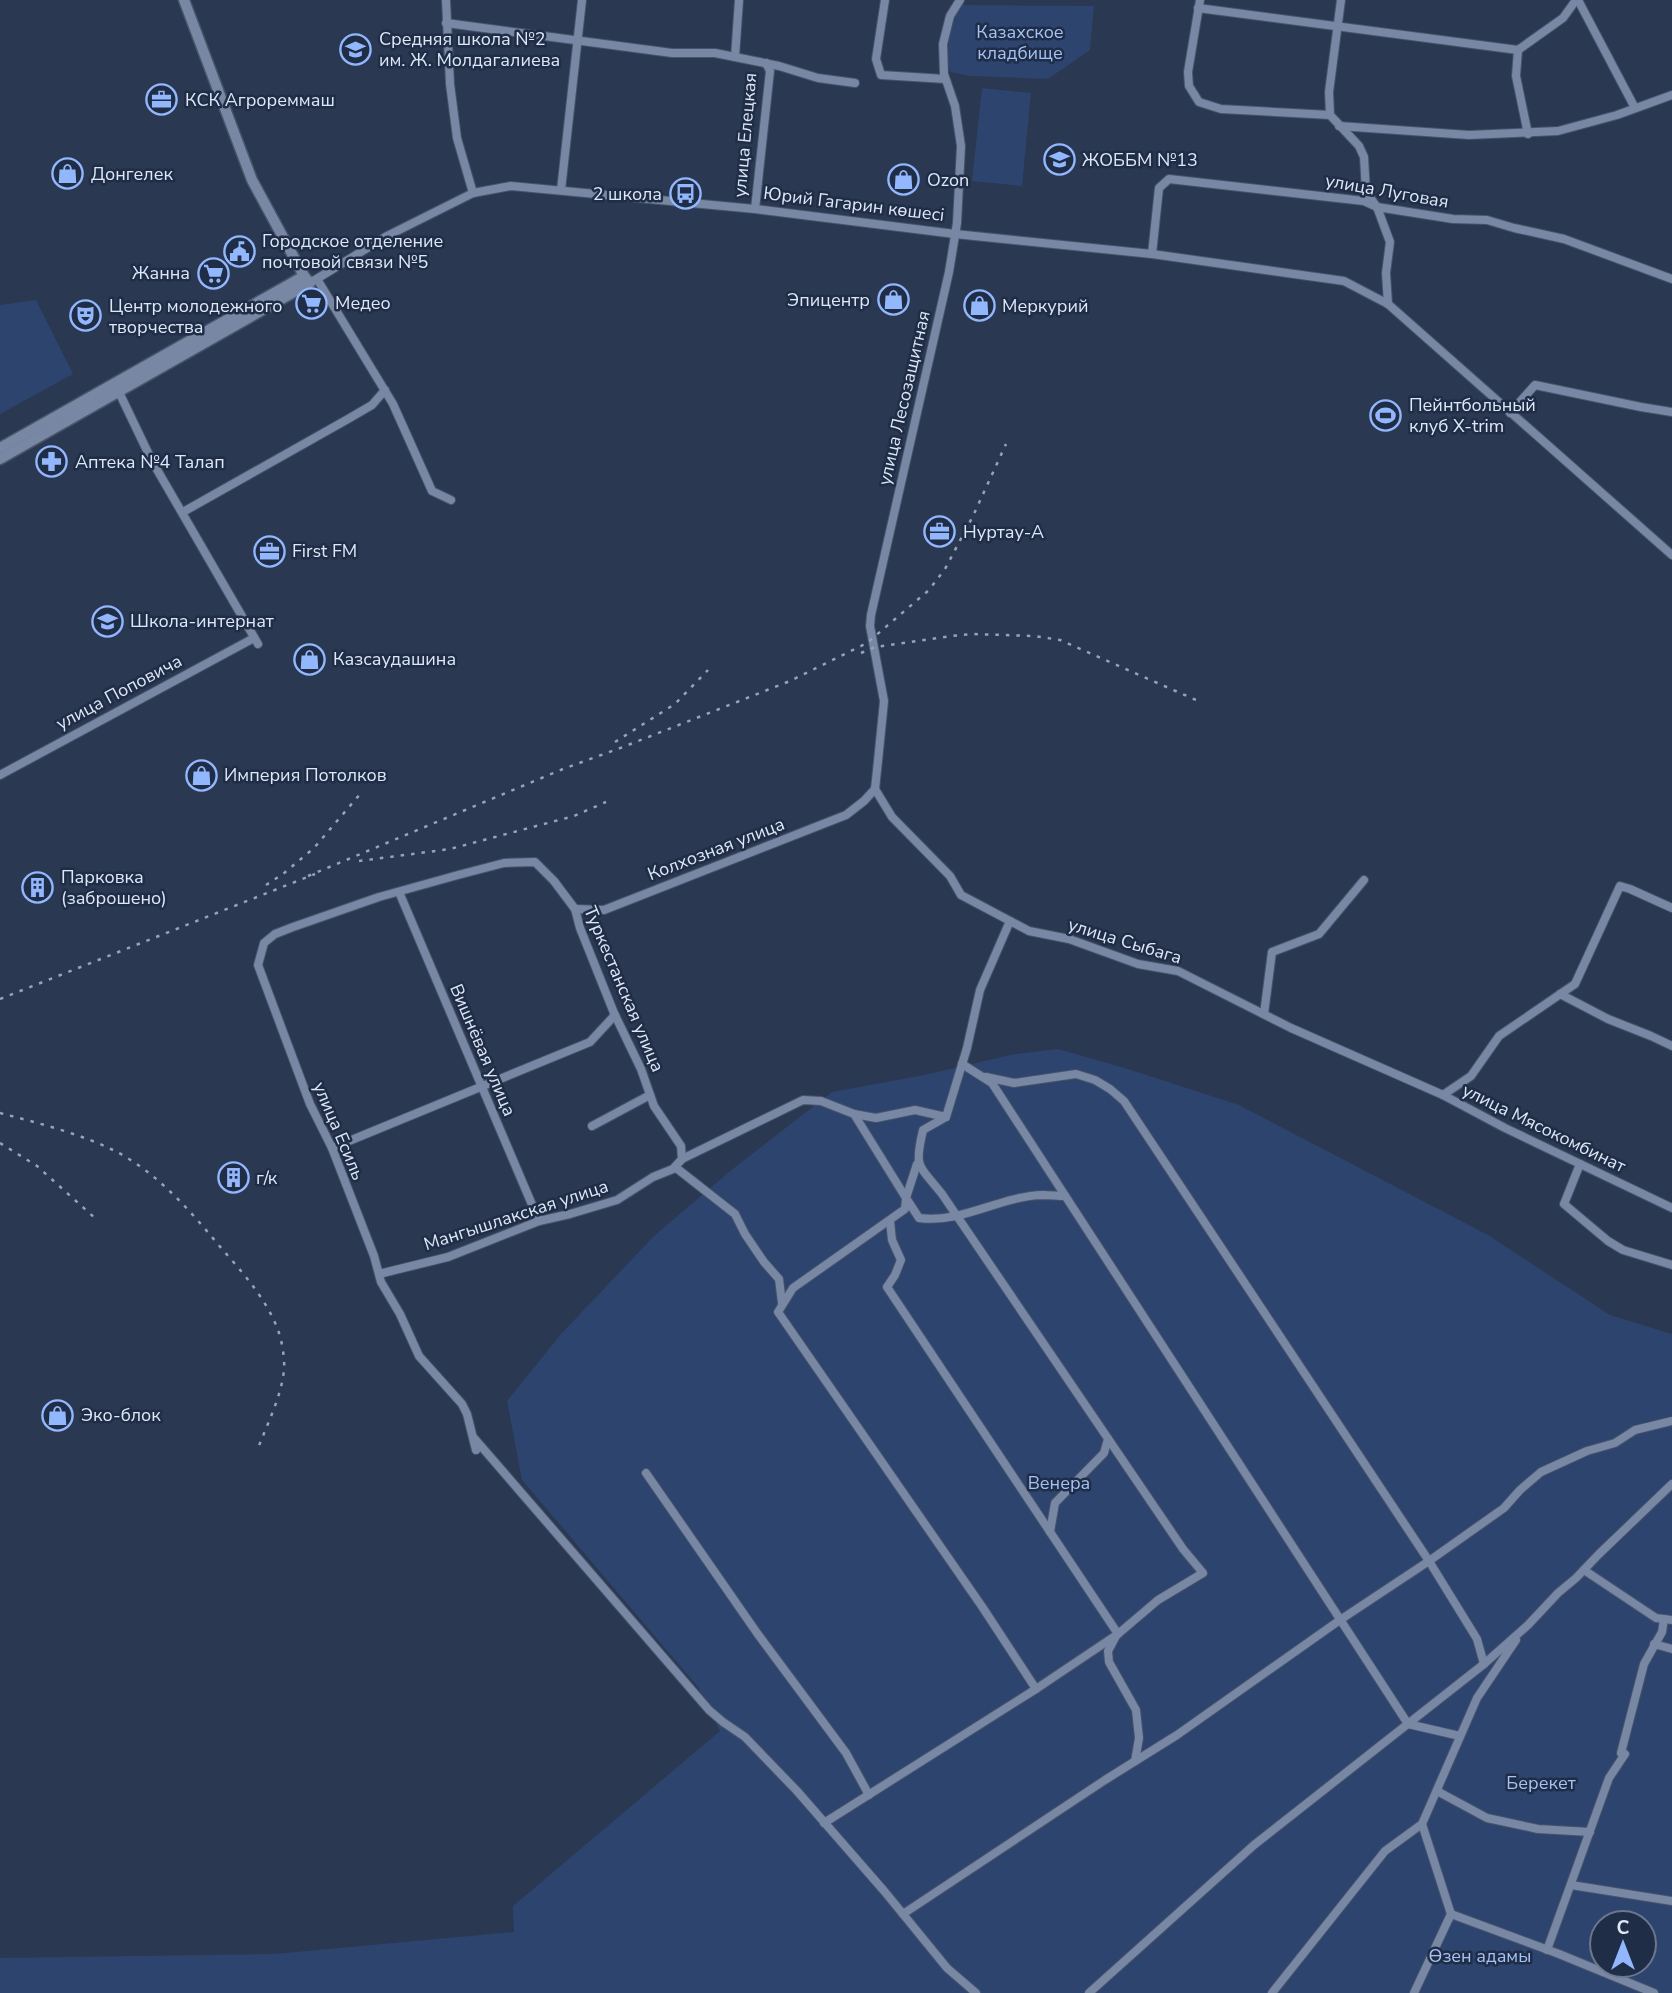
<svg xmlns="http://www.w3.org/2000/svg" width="1672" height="1993" font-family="'Nunito Sans',sans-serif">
	<rect width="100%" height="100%" fill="#2a3851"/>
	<g fill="#2d446f" fill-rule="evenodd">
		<path d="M961 5 1094 6 1090 50 1048 79 970 76 950 72C945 46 949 28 961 5Z"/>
		<polygon points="982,88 1031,93 1022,186 972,181"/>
		<polygon points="36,300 73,374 0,414 0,305"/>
		<path d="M1058 1049 1128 1069 1239 1105 1488 1235 1610 1315 1672 1334V1993H0V1958L274 1954 514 1932 513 1906 720 1731 698 1687 522 1480 507 1401 561 1334 654 1236 729 1172 832 1092 924 1075 1015 1054ZM1602 1923H1644V1965H1602Z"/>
	</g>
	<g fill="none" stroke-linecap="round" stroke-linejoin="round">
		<defs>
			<g id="street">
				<polyline points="446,0 450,84 457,138 473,193"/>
				<polyline points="885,0 876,59 881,75 945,79"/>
				<polyline points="1200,0 1188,72 1189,86 1199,102 1221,109 1330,115"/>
				<polyline points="1341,0 1329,92 1330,115 1359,146 1364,157 1366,192 1377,207 1390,242 1386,273 1388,304"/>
				<polyline points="1578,0 1635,108"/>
				<polyline points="1198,8 1518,50 1563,18 1576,0"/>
				<polyline points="446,23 672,53 715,53 779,66 818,78 855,83"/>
				<polyline points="1518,50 1516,76 1528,134"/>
				<polyline points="735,57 739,0"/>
				<polyline points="1339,126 1469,135 1558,131 1617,115 1672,95"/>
				<polyline points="561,190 582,0"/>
				<polyline points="755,209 770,71 766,63"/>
				<polyline points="1152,254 1159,188 1169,179 1364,201 1377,207 1453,219 1487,220 1514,228 1564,239 1672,279"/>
				<polyline points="317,279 393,404 432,491 451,500"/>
				<polyline points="310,283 387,236 473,193 511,186 755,209 955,234 1152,254 1344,281 1388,304 1672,555"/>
				<polyline points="117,388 152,461 258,644"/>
				<polyline points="1510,413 1535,385 1641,407 1672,412"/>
				<polyline points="183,512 348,419 372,405 385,390"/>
				<polyline points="0,775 254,638"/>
				<polyline points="875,789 892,817 950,876 961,895 1029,931 1069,939 1138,964 1178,971 1291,1028 1443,1095 1505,1128 1672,1208"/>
				<polyline points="399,892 539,1221"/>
				<polyline points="575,909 604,910 846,815 864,801 875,789 878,761 884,701 870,626 871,615 949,272 957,223 961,146 955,106 944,74 943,44 950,16 960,0"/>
				<polyline points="1560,994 1608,1019 1651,1036 1672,1046"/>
				<polyline points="1264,1014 1272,952 1319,934 1364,880"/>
				<polyline points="962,1064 992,1083 1408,1724 1460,1736"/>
				<polyline points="986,1077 1014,1083 1076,1074 1095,1080 1110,1089 1124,1101 1429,1561 1477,1639 1484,1664"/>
				<polyline points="1443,1095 1471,1076 1499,1036 1575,984 1620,886 1630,889 1672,908"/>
				<polyline points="854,1114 906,1198 905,1209 793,1288 778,1312 983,1608 1036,1689"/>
				<polyline points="592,1126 650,1095"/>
				<polyline points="332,1148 590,1042 615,1015"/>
				<polyline points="682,1159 803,1100 821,1101 854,1114 876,1118 915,1110 946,1117"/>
				<path d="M917 1164 906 1198 919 1218C961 1224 1000 1196 1043 1195 1050 1195 1058 1196 1065 1196"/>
				<polyline points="1580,1164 1564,1204 1608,1241 1623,1250 1672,1265"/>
				<polyline points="675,1167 735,1214 745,1234 764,1262 779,1279 782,1303"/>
				<polyline points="890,1221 892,1240 901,1260 895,1275 887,1287 1118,1634"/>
				<polyline points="379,1274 448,1257 539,1221 570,1214 617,1200 653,1177 673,1169 682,1159 681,1146 654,1106 641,1069 614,1013 580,928 575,909 554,881 535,862 504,863 458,875 379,897 293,927 275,934 264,943 258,965 310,1104 332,1148 374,1256 381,1282 400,1314 419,1356 462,1404 467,1414 476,1450"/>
				<polyline points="474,1438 709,1710 723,1722 745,1737 797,1791 885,1892 947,1968 976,1993"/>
				<polyline points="646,1473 757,1633 846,1753 869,1795"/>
				<polyline points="1050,1532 1055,1503 1104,1453 1108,1439"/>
				<polyline points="1584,1570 1656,1618 1672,1620"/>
				<polyline points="1116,1636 1108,1651 1109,1662 1136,1710 1139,1738 1135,1761"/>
				<polyline points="1654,1644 1672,1649"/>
				<polyline points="1621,1753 1644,1664 1662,1632 1664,1619"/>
				<polyline points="1437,1791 1487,1818 1538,1829 1590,1832"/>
				<path d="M824 1823 1036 1689 1118 1634 1158 1600 1203 1573 1183 1549 942 1194C918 1164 914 1168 923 1130L946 1117 967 1048 980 990 1010 921"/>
				<polyline points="1571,1885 1672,1901"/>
				<polyline points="903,1914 1105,1780 1177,1735 1340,1620 1429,1561 1504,1508 1520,1490 1541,1472 1587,1451 1615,1443 1635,1430 1672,1421"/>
				<polyline points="1451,1914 1559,1954 1654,1993"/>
				<polyline points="1547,1950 1609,1778 1625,1754"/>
				<polyline points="1089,1993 1254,1845 1484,1664 1528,1625 1558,1593 1576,1578 1599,1554 1672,1484"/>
				<polyline points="1272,1993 1385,1851 1422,1824"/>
				<polyline points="1414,1993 1451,1914 1422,1824 1477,1698 1516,1640"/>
			</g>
			<g id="secondary">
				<polyline points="0,448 304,276"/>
				<polyline points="0,459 310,283 304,276 252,180 184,0"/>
			</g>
		</defs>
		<use href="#street" stroke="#475368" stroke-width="10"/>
		<use href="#secondary" stroke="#475368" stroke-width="13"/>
		<use href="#street" stroke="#7787a4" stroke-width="8"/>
		<use href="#secondary" stroke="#7787a4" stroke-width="10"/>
		<g stroke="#98a3b7" stroke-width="2.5" stroke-dasharray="3.5 7" stroke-linecap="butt">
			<polyline points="861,653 875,647 952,636 972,634 1034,636 1060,640 1196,700"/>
			<polyline points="615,742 675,704 708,670"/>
			<polyline points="359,861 450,849 574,816 606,802"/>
			<polyline points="308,876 563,769 623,747 790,681 867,643 929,590 945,569 973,516 1006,444"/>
			<polyline points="266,885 283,874 314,848 361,793"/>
			<polyline points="0,999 315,874"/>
			<path d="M0 1113C38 1123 82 1134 117 1152 160 1175 191 1212 222 1249 244 1274 268 1301 279 1333 282 1342 285 1359 284 1370 281 1398 267 1424 257 1451"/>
			<polyline points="0,1143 37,1166 96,1219"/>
		</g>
	</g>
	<defs>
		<symbol id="school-ring" viewBox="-11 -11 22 22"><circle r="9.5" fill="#202d46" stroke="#92b7fd" stroke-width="1.5"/><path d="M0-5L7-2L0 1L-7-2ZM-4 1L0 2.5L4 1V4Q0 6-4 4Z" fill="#92b7fd"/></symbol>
		<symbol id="office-ring" viewBox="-11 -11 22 22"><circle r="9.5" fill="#202d46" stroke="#92b7fd" stroke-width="1.5"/><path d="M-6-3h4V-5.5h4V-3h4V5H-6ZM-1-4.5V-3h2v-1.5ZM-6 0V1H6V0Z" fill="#92b7fd"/></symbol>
		<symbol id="shop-ring" viewBox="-11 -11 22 22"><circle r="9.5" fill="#202d46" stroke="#92b7fd" stroke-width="1.5"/><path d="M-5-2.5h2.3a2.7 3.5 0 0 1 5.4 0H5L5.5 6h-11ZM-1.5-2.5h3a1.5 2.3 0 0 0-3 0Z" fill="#92b7fd"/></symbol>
		<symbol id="bus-ring" viewBox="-11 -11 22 22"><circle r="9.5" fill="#202d46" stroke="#92b7fd" stroke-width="1.5"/><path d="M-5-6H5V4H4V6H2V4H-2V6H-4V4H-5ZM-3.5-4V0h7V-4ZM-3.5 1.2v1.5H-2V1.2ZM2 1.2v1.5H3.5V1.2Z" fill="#92b7fd"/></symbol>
		<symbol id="civic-ring" viewBox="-11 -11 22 22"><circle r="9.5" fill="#202d46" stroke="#92b7fd" stroke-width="1.5"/><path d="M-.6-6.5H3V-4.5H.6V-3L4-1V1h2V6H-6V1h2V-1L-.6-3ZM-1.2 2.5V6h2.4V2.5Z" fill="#92b7fd"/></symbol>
		<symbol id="supermarket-ring" viewBox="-11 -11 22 22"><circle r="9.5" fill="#202d46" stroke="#92b7fd" stroke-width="1.5"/><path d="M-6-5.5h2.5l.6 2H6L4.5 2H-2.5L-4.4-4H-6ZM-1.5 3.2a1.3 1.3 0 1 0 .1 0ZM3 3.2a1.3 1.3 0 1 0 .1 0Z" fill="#92b7fd"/></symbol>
		<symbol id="theatre-ring" viewBox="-11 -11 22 22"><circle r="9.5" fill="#202d46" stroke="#92b7fd" stroke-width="1.5"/><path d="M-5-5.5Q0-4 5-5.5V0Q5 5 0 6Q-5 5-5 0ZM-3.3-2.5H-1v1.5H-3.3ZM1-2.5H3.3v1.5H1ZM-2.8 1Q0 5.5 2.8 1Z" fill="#92b7fd"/></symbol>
		<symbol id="stadium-ring" viewBox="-11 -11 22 22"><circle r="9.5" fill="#202d46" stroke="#92b7fd" stroke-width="1.5"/><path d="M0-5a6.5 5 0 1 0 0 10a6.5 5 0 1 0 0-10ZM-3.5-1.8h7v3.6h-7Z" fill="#92b7fd"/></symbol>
		<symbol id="pharmacy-ring" viewBox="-11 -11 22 22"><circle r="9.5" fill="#202d46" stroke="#92b7fd" stroke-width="1.5"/><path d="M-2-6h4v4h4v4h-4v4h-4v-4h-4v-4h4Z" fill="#92b7fd"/></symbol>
		<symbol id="building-ring" viewBox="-11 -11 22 22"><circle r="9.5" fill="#202d46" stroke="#92b7fd" stroke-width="1.5"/><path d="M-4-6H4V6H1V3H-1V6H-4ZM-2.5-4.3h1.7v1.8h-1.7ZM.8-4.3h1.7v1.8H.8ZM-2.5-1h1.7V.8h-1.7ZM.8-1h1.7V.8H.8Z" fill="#92b7fd"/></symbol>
	</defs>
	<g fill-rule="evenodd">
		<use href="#school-ring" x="338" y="32" width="35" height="35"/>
		<use href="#office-ring" x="144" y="82" width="35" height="35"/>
		<use href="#school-ring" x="1042" y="142" width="35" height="35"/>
		<use href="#shop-ring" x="50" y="156" width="35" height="35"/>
		<use href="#shop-ring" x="886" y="162" width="35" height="35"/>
		<use href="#bus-ring" x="668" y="176" width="35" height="35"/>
		<use href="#civic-ring" x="222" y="234" width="35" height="35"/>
		<use href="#supermarket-ring" x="196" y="256" width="35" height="35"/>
		<use href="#shop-ring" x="876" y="282" width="35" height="35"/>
		<use href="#supermarket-ring" x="294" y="286" width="35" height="35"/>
		<use href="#shop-ring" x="962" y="288" width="35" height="35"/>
		<use href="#theatre-ring" x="68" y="298" width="35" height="35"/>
		<use href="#stadium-ring" x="1368" y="398" width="35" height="35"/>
		<use href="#pharmacy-ring" x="34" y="444" width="35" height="35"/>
		<use href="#office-ring" x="922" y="514" width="35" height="35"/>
		<use href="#office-ring" x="252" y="534" width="35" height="35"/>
		<use href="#school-ring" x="90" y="604" width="35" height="35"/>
		<use href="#shop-ring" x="292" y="642" width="35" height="35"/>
		<use href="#shop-ring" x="184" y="758" width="35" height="35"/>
		<use href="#building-ring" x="20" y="870" width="35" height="35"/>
		<use href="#building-ring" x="216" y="1160" width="35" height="35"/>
		<use href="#shop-ring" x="40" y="1398" width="35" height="35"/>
	</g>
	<g text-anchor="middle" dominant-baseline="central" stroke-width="5" stroke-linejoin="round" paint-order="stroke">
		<g font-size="18" fill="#a5c2f6" stroke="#202d46">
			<text x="1020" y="32">Казахское<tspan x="1020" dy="21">кладбище</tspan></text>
			<text x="1059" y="1483">Венера</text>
			<text x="1541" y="1783">Берекет</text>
			<text x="1480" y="1956">Өзен адамы</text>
		</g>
		<g font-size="18" fill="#dee7f7" stroke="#202d46" text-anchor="start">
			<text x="379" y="39">Средняя школа №2<tspan x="379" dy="21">им. Ж. Молдагалиева</tspan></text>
			<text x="185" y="100">КСК Агрореммаш</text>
			<text x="1082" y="160">ЖОББМ №13</text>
			<text x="91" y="174">Донгелек</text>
			<text x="927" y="180">Ozon</text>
			<text x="662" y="194" text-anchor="end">2 школа</text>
			<text x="262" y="241">Городское отделение<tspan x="262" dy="21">почтовой связи №5</tspan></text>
			<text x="190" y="273" text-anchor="end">Жанна</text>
			<text x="870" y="300" text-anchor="end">Эпицентр</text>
			<text x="335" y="303">Медео</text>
			<text x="109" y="306">Центр молодежного<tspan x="109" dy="21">творчества</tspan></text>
			<text x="1002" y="306">Меркурий</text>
			<text x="1409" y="405">Пейнтбольный<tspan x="1409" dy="21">клуб X-trim</tspan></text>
			<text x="75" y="462">Аптека №4 Талап</text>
			<text x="963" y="532">Нуртау-А</text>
			<text x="292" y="551">First FM</text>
			<text x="130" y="621">Школа-интернат</text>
			<text x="333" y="659">Казсаудашина</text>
			<text x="224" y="775">Империя Потолков</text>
			<text x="61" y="877">Парковка<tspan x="61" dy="21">(заброшено)</tspan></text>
			<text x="256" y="1178">г/к</text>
			<text x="81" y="1415">Эко-блок</text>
		</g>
		<g font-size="18" fill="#dee7f7" stroke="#202d46">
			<text transform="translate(745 135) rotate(-85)">улица Елецкая</text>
			<text transform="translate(1387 191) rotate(10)">улица Луговая</text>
			<text transform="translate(854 204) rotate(7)">Юрий Гагарин көшесі</text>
			<text transform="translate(904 398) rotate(-77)">улица Лесозащитная</text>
			<text transform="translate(119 692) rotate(-28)">улица Поповича</text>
			<text transform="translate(716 849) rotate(-21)">Колхозная улица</text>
			<text transform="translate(1125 941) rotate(17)">улица Сыбага</text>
			<text transform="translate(624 989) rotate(67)">Туркестанская улица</text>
			<text transform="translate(483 1050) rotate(67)">Вишнёвая улица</text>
			<text transform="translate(1544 1128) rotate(26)">улица Мясокомбинат</text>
			<text transform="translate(339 1131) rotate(67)">улица Есиль</text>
			<text transform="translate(516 1215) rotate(-18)">Мангышлакская улица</text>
		</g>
	</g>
	<g transform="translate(1623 1944)"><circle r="33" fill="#202d46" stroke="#6c778d" stroke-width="2"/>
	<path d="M0-5L12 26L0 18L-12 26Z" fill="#92b7fd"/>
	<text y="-10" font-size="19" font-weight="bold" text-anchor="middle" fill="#dee7f7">С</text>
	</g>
</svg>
